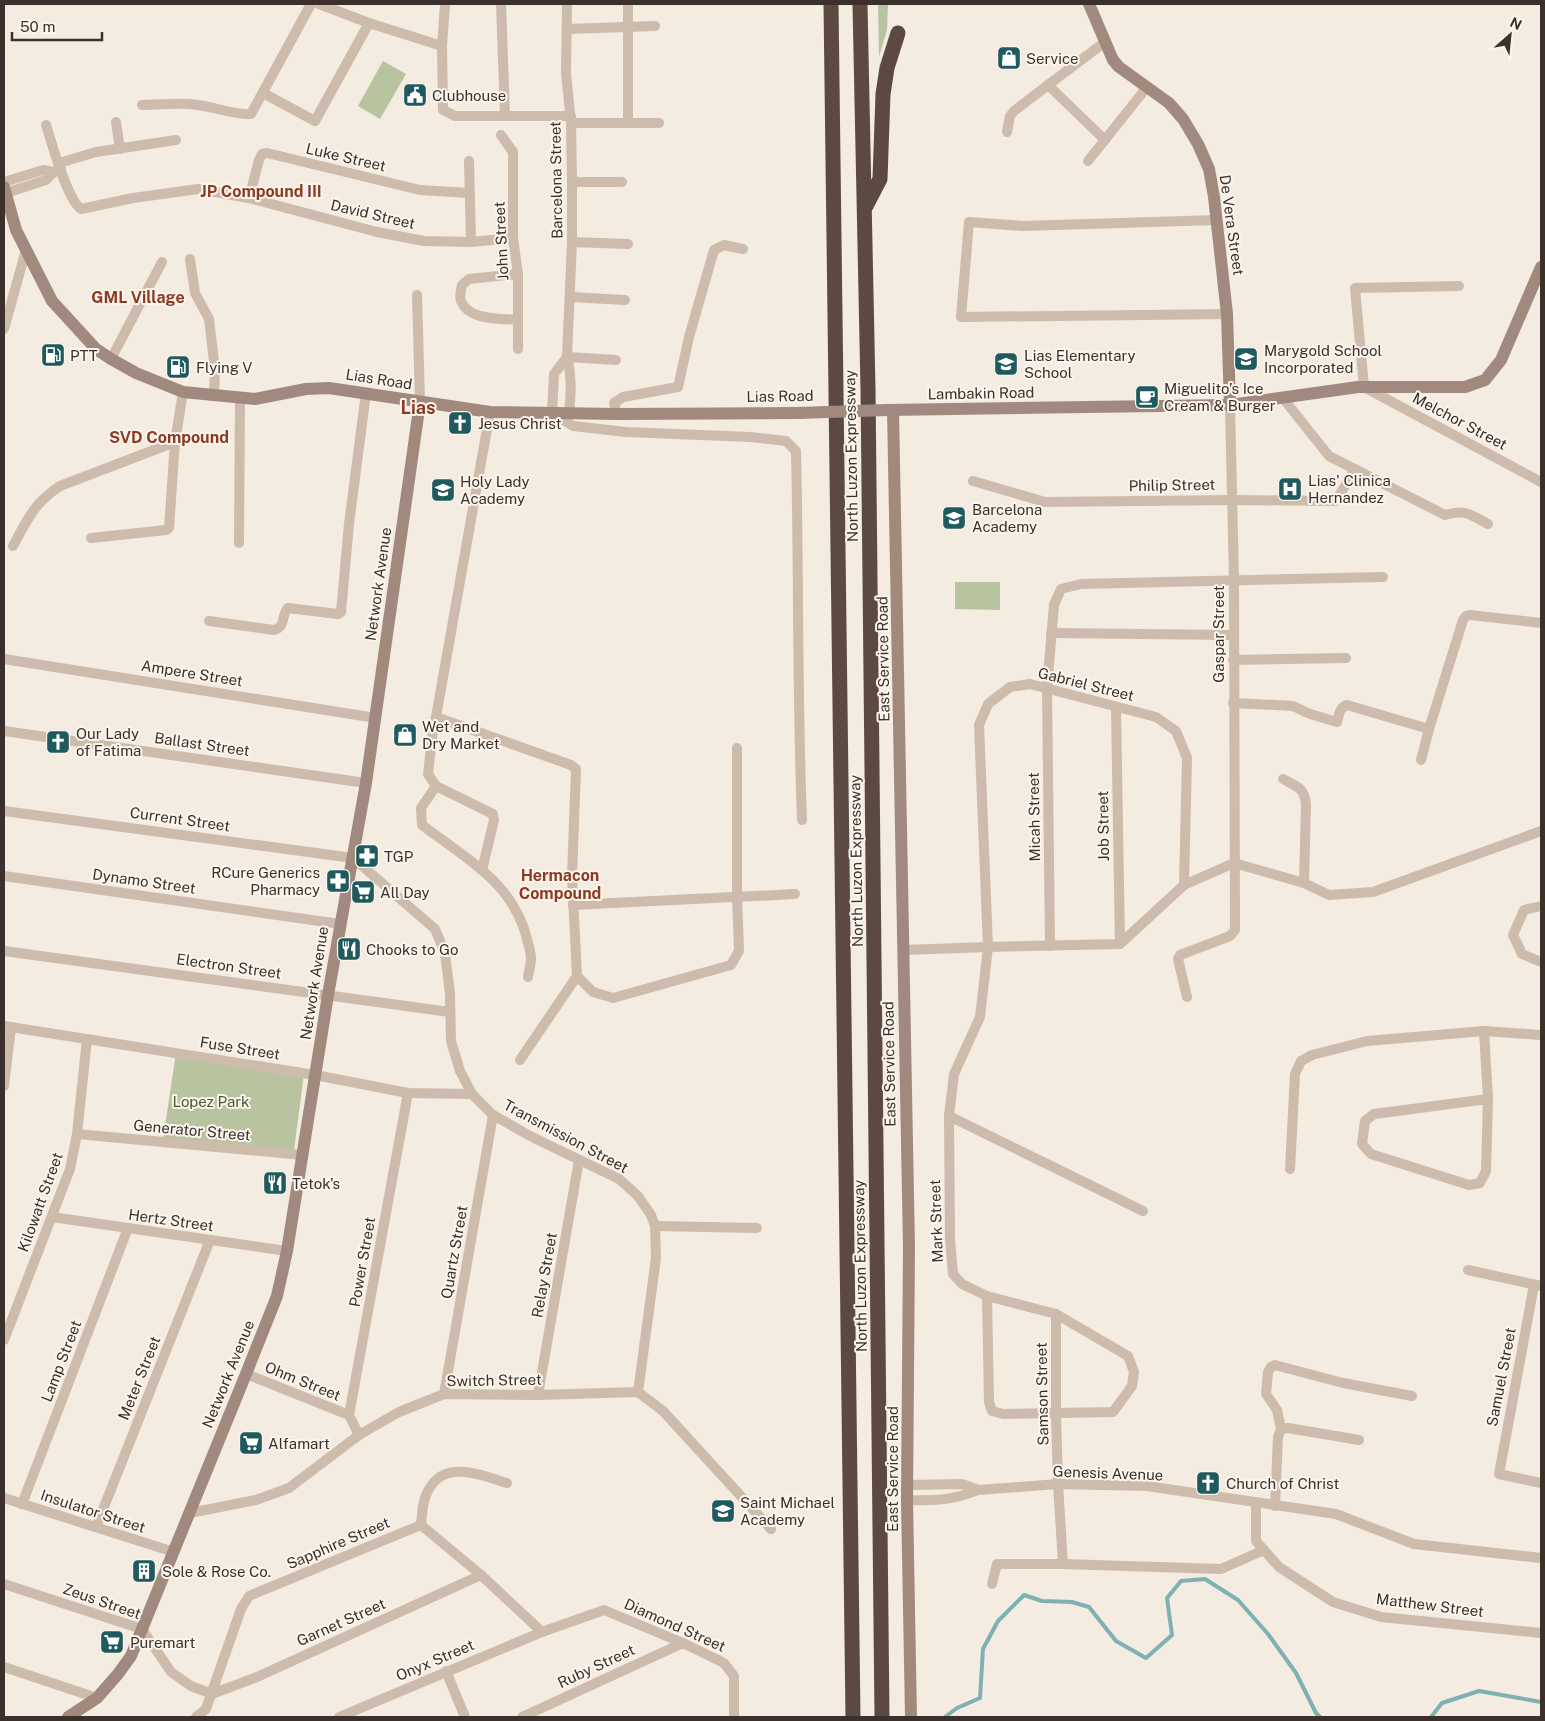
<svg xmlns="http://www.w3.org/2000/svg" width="1545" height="1721" font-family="'Public Sans',sans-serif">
	<rect width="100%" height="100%" fill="#f4ebe1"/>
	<g fill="#b8c4a0">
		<polygon points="878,4 888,4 887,30 879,57"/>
		<polygon points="383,61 406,74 380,119 358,106"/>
		<polygon points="955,582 1000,582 1000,610 955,609"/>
		<polygon points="176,1053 304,1074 294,1150 163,1139"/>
	</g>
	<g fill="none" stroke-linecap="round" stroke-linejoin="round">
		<g stroke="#7fb0b2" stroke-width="4">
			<polyline points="945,1717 957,1708 980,1698 983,1649 998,1621 1024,1595 1042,1601 1072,1602 1089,1607 1116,1641 1146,1658 1172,1635 1167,1598 1181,1581 1205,1579 1238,1600 1268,1634 1296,1673 1316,1713 1320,1717"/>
			<polyline points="1431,1717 1442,1703 1479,1691 1541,1702"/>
		</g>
		<g stroke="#cdbbac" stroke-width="10">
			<polyline points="319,4 369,23 442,46"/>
			<polyline points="445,4 442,46 443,110 455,116 571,116"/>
			<polyline points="501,4 505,116"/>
			<path d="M567 4 566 73 571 123 572 182V242L567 357C572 377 571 393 569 413"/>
			<polyline points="568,29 655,26"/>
			<polyline points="1048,85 1105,42"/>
			<polyline points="263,93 315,121 369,23"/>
			<path d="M142 105C160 105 180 102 197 105 216 107 233 115 251 114L311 4"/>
			<polyline points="116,122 120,149"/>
			<polyline points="571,123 659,123"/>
			<polyline points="628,123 628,4"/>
			<path d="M46 125C52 144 67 199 81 209L133 198 198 189 249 198 377 232 424 241 471 242 513 238"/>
			<polyline points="1007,132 1010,116 1014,111 1048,85 1105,140"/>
			<polyline points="501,135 513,152 513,238 518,274 518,349"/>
			<polyline points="469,161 471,242"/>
			<polyline points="1088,161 1147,87"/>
			<polyline points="59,163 96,152 176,140"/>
			<polyline points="4,182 43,170 54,172"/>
			<polyline points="572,182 622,182"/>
			<polyline points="6,193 46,180 54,172 61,169"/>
			<polyline points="249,198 259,160 262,154 267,153 420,190 469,193"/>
			<polyline points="1217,220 1023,226 969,222 961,317 1227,314"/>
			<polyline points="572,242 628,244"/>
			<polyline points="190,259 195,293 209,319 215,370 214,396"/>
			<polyline points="1459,286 1355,288 1364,387 1541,482"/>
			<polyline points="417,295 420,402"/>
			<polyline points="570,297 625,300"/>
			<path d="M518 320C500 318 469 321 461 301 459 296 461 290 462 285L469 279 518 274"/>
			<polyline points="4,329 26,250"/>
			<path d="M567 357 554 374 552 413 573 426 626 432 750 437 786 441 796 451C799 574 797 697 802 820"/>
			<polyline points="567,357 616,360"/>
			<polyline points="111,359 162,262"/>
			<path d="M1282 397 1329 456 1445 515C1466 509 1469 514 1488 524"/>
			<polyline points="490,412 436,717 571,765 576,769 572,876 577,976 593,992 613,998 731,965 739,951 737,897 737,748"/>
			<polyline points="617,414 614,403 623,397 678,387 689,337 714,250 724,245 743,249"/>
			<polyline points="973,481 1045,502 1232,500 1336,501 1355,469"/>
			<polyline points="91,538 166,530 169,528 175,442 183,392"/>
			<polyline points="239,543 240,398"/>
			<path d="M13 546C27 520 34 503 60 486L175 442"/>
			<path d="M209 621 274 630C286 627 281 615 288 608L338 614 341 612 349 524 366 393"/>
			<polyline points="1051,633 1233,635"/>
			<polyline points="4,659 376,718"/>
			<polyline points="1233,660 1346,658"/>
			<path d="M1233 703 1293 706 1310 714 1337 722C1339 715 1339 708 1347 705L1429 729 1463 620 1466 616 1470 615 1541 623"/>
			<polyline points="1116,707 1120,944"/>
			<polyline points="436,717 433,730 428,774 436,786 493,814 494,820 482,870"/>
			<polyline points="4,731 366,783"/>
			<polyline points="1421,760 1429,729"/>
			<path d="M1283 779C1297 787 1304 787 1306 804L1304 883"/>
			<path d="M436 786 421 808 422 825C465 858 513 882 527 939 528 945 531 951 531 958 531 964 529 970 528 977"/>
			<polyline points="4,811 353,858 435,929 445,953 450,994 451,1041 460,1071 472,1094 493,1115 532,1137 619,1179 638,1196 651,1215 655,1226 656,1258 638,1392"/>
			<polyline points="4,876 340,924"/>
			<polyline points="573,905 795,894"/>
			<polyline points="1541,906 1524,910 1513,935 1522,954 1541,962"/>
			<polyline points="1050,946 1047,688 1054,605 1061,589 1081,584 1383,577"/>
			<polyline points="903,950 988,947 1120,944 1184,885 1234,863 1304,883 1329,895 1373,892 1541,831"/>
			<polyline points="4,951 450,1012"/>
			<polyline points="1187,997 1178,959 1180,955 1230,936 1235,930 1234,581 1230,405"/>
			<polyline points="4,1026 315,1075 408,1093 472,1094"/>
			<polyline points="1484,1031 1488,1099 1486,1171 1480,1183 1469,1185 1371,1154 1362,1144 1365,1121 1374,1114 1488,1099"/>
			<polyline points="520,1060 577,976"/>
			<polyline points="4,1086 11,1027"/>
			<polyline points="949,1116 1143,1211"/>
			<polyline points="77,1134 303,1155"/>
			<polyline points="1290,1169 1295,1074 1301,1061 1312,1055 1367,1041 1484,1031 1541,1035"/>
			<polyline points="52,1217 287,1251"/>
			<polyline points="655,1226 757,1228"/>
			<polyline points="1468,1270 1541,1286"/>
			<polyline points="1534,1285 1499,1474 1541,1483"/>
			<polyline points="987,1296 989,1402 992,1411 1003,1414 1113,1412 1132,1386 1134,1372 1128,1356 1056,1314 987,1296 962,1284 953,1274 950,1239 949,1116 954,1074 980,1017 988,947 979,725 988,704 1010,687 1030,684 1156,717 1176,731 1187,758 1184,885"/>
			<polyline points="1056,1314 1056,1414 1058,1484 1063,1564"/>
			<polyline points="4,1340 70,1169 77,1134 87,1039"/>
			<polyline points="246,1374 349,1415"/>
			<polyline points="444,1394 493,1115"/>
			<polyline points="538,1395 579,1160"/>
			<polyline points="1281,1429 1277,1410 1266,1394 1268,1372 1271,1367 1275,1365 1343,1383 1412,1396"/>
			<polyline points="359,1435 349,1415 408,1093"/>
			<polyline points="907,1485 962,1484 978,1490 1058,1484 1147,1486 1336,1514 1414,1544 1541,1558"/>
			<polyline points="4,1498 174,1552"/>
			<path d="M907 1500C934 1501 954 1500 978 1490"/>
			<polyline points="22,1504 128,1228"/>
			<polyline points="1256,1504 1256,1541 1279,1567 1333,1602 1381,1617 1541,1633"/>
			<polyline points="1275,1506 1278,1437 1281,1429 1288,1428 1359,1440"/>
			<polyline points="190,1513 256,1500 289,1488 359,1435 399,1412 444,1394 538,1395 638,1392 663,1411 771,1529"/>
			<polyline points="421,1525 481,1575 542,1632"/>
			<path d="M421 1525C422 1516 422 1506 425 1498 439 1457 477 1474 507 1483"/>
			<polyline points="96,1527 210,1240"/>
			<polyline points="4,1584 142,1629 171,1672 191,1686 212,1694 257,1677 481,1575"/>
			<polyline points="992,1584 997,1564 1063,1564 1221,1569 1264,1550"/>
			<polyline points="4,1667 97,1698"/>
			<polyline points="446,1671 465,1717"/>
			<polyline points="196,1717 206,1709 241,1609 249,1596 421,1525"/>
			<polyline points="339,1717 542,1632 604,1610 683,1643 724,1663 734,1676 734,1717"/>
			<polyline points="522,1717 683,1643"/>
		</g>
		<g stroke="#a18a7d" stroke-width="12">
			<polyline points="1089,4 1113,60 1119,67 1169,103 1183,119 1198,144 1209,169 1214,197 1227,314 1230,405"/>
			<polyline points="4,187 16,230 52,301 96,349 111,359 136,373 183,392 255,399 306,389 329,388 490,412 617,414 798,413"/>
			<polyline points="887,410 1230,405 1358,387 1465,387 1485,380 1501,360 1541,267"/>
			<polyline points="893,410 909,1247 907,1500 911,1717"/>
			<polyline points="68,1717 97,1698 118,1674 131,1656 246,1374 277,1296 287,1251 328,995 366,783 420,402"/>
		</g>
		<g stroke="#5c4a42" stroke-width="15">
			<polyline points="831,4 853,1717"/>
			<polyline points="860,4 868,389 882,1717"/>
			<polyline points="866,206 880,179 883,94 887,68 898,33"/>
		</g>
		<polyline stroke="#a18a7d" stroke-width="12" points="798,413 887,410"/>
	</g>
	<defs>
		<symbol id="shop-square" viewBox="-11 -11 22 22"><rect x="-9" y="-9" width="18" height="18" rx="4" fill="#1f5a5e" stroke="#fbf5ee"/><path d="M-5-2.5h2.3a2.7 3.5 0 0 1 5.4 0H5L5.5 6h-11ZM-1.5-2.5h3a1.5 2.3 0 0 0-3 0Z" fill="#fff"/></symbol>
		<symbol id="civic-square" viewBox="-11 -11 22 22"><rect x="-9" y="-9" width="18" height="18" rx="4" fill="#1f5a5e" stroke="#fbf5ee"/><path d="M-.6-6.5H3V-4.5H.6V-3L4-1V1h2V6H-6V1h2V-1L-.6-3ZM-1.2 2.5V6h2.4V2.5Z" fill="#fff"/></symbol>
		<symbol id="fuel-square" viewBox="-11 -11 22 22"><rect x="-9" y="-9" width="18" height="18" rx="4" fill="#1f5a5e" stroke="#fbf5ee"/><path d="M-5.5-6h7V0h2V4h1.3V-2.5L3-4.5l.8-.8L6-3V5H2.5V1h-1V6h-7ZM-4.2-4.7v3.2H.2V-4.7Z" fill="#fff"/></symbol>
		<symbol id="school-square" viewBox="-11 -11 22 22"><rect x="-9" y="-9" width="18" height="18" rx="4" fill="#1f5a5e" stroke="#fbf5ee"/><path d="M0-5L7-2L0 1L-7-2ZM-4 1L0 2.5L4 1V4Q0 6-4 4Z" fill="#fff"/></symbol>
		<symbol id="cafe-square" viewBox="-11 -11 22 22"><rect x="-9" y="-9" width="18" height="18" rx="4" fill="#1f5a5e" stroke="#fbf5ee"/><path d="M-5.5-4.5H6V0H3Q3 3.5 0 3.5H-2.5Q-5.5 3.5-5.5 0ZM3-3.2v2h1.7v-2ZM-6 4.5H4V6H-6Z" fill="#fff"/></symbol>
		<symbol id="church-square" viewBox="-11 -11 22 22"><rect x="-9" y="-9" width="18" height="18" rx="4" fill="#1f5a5e" stroke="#fbf5ee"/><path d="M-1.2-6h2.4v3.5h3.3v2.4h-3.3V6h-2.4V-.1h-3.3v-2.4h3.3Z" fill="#fff"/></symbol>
		<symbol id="hospital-square" viewBox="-11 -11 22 22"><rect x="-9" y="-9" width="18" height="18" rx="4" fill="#1f5a5e" stroke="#fbf5ee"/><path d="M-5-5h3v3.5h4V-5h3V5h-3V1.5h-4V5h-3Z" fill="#fff"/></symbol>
		<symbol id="pharmacy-square" viewBox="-11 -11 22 22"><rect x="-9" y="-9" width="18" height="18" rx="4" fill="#1f5a5e" stroke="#fbf5ee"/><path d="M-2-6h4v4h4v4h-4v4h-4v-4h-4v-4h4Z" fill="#fff"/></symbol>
		<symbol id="supermarket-square" viewBox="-11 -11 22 22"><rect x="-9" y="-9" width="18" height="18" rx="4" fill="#1f5a5e" stroke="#fbf5ee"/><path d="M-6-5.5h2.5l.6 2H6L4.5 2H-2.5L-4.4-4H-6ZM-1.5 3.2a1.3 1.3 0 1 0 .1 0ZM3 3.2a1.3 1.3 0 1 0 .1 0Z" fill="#fff"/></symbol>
		<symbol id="restaurant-square" viewBox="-11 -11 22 22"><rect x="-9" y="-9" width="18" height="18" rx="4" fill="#1f5a5e" stroke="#fbf5ee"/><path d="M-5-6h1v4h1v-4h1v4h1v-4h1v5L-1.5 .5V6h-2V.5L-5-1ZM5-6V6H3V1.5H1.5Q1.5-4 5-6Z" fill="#fff"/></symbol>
		<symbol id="building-square" viewBox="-11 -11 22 22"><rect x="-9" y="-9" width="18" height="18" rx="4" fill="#1f5a5e" stroke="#fbf5ee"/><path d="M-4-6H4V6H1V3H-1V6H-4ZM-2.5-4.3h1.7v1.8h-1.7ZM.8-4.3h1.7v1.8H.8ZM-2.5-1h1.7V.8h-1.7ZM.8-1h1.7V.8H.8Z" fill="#fff"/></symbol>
	</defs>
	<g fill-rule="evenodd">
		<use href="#shop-square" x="995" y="44" width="28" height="28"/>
		<use href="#civic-square" x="401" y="81" width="28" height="28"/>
		<use href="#fuel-square" x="39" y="341" width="28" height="28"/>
		<use href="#school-square" x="1232" y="345" width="28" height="28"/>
		<use href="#school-square" x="992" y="350" width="28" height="28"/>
		<use href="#fuel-square" x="164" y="353" width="28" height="28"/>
		<use href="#cafe-square" x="1133" y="383" width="28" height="28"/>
		<use href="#church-square" x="446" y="409" width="28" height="28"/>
		<use href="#hospital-square" x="1276" y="475" width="28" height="28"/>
		<use href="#school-square" x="429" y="476" width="28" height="28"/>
		<use href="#school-square" x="940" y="504" width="28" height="28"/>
		<use href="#shop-square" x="391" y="721" width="28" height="28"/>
		<use href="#church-square" x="44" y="728" width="28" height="28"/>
		<use href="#pharmacy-square" x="353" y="842" width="28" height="28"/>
		<use href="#pharmacy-square" x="324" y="867" width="28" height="28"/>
		<use href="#supermarket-square" x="349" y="878" width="28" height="28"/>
		<use href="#restaurant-square" x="335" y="935" width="28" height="28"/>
		<use href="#restaurant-square" x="261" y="1169" width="28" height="28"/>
		<use href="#supermarket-square" x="237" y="1429" width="28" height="28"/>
		<use href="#church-square" x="1194" y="1469" width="28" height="28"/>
		<use href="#school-square" x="709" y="1497" width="28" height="28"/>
		<use href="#building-square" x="130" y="1557" width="28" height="28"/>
		<use href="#supermarket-square" x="98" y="1628" width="28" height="28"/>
	</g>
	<g text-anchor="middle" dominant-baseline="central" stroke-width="4" stroke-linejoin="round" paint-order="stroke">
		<g font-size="15" fill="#3b302b" stroke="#fbf5ee" text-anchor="start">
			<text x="1026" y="58">Service</text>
			<text x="432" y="95">Clubhouse</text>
			<text x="1264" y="350">Marygold School<tspan x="1264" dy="17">Incorporated</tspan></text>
			<text x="70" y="355">PTT</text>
			<text x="1024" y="355">Lias Elementary<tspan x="1024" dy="17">School</tspan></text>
			<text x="196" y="367">Flying V</text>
			<text x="1164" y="388">Miguelito’s Ice<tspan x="1164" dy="17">Cream &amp; Burger</tspan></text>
			<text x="478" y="423">Jesus Christ</text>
			<text x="1308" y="480">Lias' Clinica<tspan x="1308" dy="17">Hernandez</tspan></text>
			<text x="460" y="481">Holy Lady<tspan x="460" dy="17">Academy</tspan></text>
			<text x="972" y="509">Barcelona<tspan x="972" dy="17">Academy</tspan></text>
			<text x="422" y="726">Wet and<tspan x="422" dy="17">Dry Market</tspan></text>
			<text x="76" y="733">Our Lady<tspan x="76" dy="17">of Fatima</tspan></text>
			<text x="384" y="856">TGP</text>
			<text x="320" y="872" text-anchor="end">RCure Generics<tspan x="320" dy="17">Pharmacy</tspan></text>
			<text x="380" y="892">All Day</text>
			<text x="366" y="949">Chooks to Go</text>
			<text x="292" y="1183">Tetok's</text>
			<text x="268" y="1443">Alfamart</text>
			<text x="1226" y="1483">Church of Christ</text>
			<text x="740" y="1502">Saint Michael<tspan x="740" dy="17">Academy</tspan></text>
			<text x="162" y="1571">Sole &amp; Rose Co.</text>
			<text x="130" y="1642">Puremart</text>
		</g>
		<g font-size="15" fill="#3b302b" stroke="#fbf5ee">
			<text transform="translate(346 157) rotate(13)">Luke Street</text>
			<text transform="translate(556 180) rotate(-91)">Barcelona Street</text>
			<text transform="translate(373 214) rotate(13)">David Street</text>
			<text transform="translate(1232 225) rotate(82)">De Vera Street</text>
			<text transform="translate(501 241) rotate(-93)">John Street</text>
			<text transform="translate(379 379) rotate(9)">Lias Road</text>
			<text transform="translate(981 393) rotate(-1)">Lambakin Road</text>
			<text transform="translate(780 396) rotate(-1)">Lias Road</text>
			<text transform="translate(1460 421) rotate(28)">Melchor Street</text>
			<text transform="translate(851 456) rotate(-91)">North Luzon Expressway</text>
			<text transform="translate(1172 485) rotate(-1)">Philip Street</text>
			<text transform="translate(378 584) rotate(-82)">Network Avenue</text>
			<text transform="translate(1218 634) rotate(-90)">Gaspar Street</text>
			<text transform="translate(883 659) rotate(-91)">East Service Road</text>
			<text transform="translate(192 673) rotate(9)">Ampere Street</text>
			<text transform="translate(1086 684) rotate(14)">Gabriel Street</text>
			<text transform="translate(202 744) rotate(8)">Ballast Street</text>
			<text transform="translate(1034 817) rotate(-91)">Micah Street</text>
			<text transform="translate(180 819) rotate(8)">Current Street</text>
			<text transform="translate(1103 826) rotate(-91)">Job Street</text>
			<text transform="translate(856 861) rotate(-91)">North Luzon Expressway</text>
			<text transform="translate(144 881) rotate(8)">Dynamo Street</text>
			<text transform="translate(229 966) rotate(8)">Electron Street</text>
			<text transform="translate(314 983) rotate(-81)">Network Avenue</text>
			<text transform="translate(240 1048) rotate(9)">Fuse Street</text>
			<text transform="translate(889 1064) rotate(-91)">East Service Road</text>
			<text transform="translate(192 1130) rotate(5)">Generator Street</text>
			<text transform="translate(566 1136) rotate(28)">Transmission Street</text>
			<text transform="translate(40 1202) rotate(-70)">Kilowatt Street</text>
			<text transform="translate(171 1220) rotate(8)">Hertz Street</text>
			<text transform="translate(936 1221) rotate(-92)">Mark Street</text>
			<text transform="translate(454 1252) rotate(-80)">Quartz Street</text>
			<text transform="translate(362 1262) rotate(-80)">Power Street</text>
			<text transform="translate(860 1266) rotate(-91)">North Luzon Expressway</text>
			<text transform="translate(544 1275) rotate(-80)">Relay Street</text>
			<text transform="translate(61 1361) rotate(-69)">Lamp Street</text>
			<text transform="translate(228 1374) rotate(-68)">Network Avenue</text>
			<text transform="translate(1501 1377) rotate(-79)">Samuel Street</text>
			<text transform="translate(139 1378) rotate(-68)">Meter Street</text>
			<text transform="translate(494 1380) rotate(-1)">Switch Street</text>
			<text transform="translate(303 1381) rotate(22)">Ohm Street</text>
			<text transform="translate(1042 1394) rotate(-91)">Samson Street</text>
			<text transform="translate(892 1469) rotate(-90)">East Service Road</text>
			<text transform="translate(1108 1473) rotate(2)">Genesis Avenue</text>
			<text transform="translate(93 1511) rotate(18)">Insulator Street</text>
			<text transform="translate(338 1543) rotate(-23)">Sapphire Street</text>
			<text transform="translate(102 1601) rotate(19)">Zeus Street</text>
			<text transform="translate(1430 1605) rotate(7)">Matthew Street</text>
			<text transform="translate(341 1622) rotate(-24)">Garnet Street</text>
			<text transform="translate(675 1625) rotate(24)">Diamond Street</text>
			<text transform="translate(435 1660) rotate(-23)">Onyx Street</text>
			<text transform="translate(596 1666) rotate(-25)">Ruby Street</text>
		</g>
		<g font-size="15" fill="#4a5a2e" stroke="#fbf5ee">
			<text x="211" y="1101">Lopez Park</text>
		</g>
		<g font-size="16" font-weight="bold" fill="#8c3b22" stroke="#fbf5ee">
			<text x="261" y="191">JP Compound III</text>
			<text x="138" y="297">GML Village</text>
			<text x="169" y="437">SVD Compound</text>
			<text x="560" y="875">Hermacon<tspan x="560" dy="18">Compound</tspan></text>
		</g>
		<g font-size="18" font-weight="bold" fill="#8c3b22" stroke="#fbf5ee">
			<text x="418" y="407">Lias</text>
		</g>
	</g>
	<rect width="1545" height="1721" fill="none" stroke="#3b302b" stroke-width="10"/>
	<g transform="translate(1510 35) rotate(27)" stroke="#fbf5ee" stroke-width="4" paint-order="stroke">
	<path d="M0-4L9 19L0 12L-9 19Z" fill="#3b302b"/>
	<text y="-8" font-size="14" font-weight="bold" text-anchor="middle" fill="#3b302b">N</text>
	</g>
	<path d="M12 32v8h90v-8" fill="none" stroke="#3b302b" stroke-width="2.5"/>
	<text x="20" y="32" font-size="15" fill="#3b302b" stroke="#fbf5ee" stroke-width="4" paint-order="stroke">50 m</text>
</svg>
